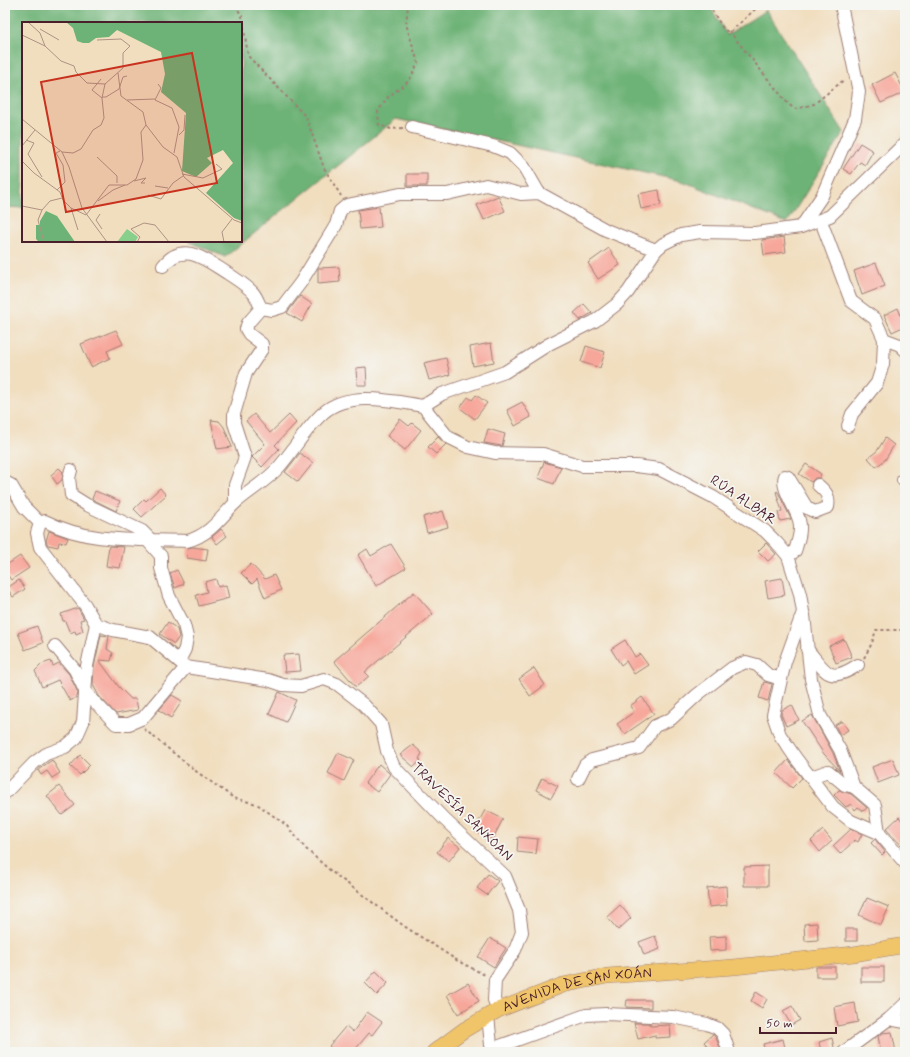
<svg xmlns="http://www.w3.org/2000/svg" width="910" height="1057" font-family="Mynerve,sans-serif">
	<rect width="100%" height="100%" fill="#f6f6f2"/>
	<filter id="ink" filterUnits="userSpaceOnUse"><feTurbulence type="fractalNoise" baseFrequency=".025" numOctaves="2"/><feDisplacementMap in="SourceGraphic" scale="8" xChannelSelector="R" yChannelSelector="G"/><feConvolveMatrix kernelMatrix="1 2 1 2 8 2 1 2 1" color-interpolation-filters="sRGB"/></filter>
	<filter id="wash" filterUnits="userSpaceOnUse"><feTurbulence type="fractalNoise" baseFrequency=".012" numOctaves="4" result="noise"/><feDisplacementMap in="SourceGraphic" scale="16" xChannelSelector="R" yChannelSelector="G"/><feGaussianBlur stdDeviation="0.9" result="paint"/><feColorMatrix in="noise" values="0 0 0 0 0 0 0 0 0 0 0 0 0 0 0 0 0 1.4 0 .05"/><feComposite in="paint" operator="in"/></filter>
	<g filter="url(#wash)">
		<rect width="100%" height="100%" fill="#f1debf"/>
		<polygon fill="#6db276" stroke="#5c6850" points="5,5 709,5 727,35 766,10 844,132 787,223 682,181 396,119 225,257 188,241 241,241 241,23 23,23 23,208 5,207"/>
		<g id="blocks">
			<g fill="#f7a69a">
				<polygon points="895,73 905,92 881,103 872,85"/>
				<polygon points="860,143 873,151 865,165 860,162 851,174 843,169"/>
				<rect x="407" y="174" width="20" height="12"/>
				<polygon points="659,190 661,205 641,209 638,194"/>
				<polygon points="498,196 505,211 484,220 477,205"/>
				<polygon points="379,207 381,227 360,229 358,210"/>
				<polygon points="784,237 786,252 764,255 762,240"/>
				<polygon points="609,248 620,265 598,279 588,263"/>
				<polygon points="876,263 885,286 862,295 854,271"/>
				<polygon points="339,267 340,282 318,284 318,268"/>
				<polygon points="300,296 312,304 302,322 287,313"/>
				<polygon points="584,304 592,313 580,320 574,313"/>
				<polygon points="898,308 905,326 892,332 884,315"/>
				<polygon points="116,330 123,344 107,351 110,358 91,367 81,344"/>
				<polygon points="491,343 494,362 473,366 470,347"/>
				<polygon points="586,346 605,352 600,368 581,362"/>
				<polygon points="446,358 450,375 429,380 424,363"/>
				<polygon points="366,367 367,385 357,385 356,368"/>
				<polygon points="476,395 487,403 475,419 460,408 468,397 472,400"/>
				<polygon points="522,402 531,417 515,426 507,410"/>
				<polygon points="254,414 270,433 289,415 296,423 275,445 279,449 262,467 252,457 265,444 246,421"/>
				<polygon points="400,419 409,426 412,423 421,430 405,450 387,436"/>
				<polygon points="211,420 219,421 224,427 232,447 217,449"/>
				<polygon points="488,429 505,434 502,446 484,443"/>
				<polygon points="438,437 446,444 436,454 428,447"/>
				<polygon points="885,438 894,445 885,460 876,467 868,458 877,451"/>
				<polygon points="300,453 313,463 298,482 285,472"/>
				<polygon points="544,462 561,467 554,484 538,478"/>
				<polygon points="806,464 821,474 819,478 815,478 811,482 799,474"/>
				<polygon points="59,468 63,472 62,480 57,484 51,475"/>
				<polygon points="160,488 166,495 142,517 134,509 144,499 146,501"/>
				<polygon points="95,491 120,501 116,511 92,499"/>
				<polygon points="777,491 779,494 791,519 780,521 778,512 782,511 776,492"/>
				<polygon points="443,511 448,527 427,533 423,517"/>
				<polygon points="221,529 227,536 217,544 212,537"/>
				<polygon points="49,531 68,538 66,543 59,542 58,547 48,545 46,541"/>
				<polygon points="766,543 776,554 768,561 758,551"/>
				<polygon points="391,544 406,568 376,586 358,555 367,549 371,556"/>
				<polygon points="109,546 124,547 120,568 106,566"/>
				<polygon points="192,547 208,549 206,561 187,558 188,548"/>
				<polygon points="20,556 29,568 11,580 5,571 5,566"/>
				<polygon points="251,564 265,579 274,575 281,590 265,598 257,579 252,584 241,573"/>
				<polygon points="177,570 184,584 175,588 170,573"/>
				<polygon points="782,578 785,595 768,598 765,581"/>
				<polygon points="216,579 218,587 226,585 229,598 199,606 196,595 207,592 205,582"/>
				<polygon points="19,580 25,589 13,597 7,588"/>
				<polygon points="414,592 433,614 365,672 369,676 356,687 334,661"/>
				<polygon points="78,608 84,619 80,620 83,631 76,634 75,631 70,633 65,621 63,621 61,614"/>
				<polygon points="168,622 177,629 179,637 174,644 160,634"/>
				<polygon points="37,626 43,643 25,650 18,633"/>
				<polygon points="101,635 109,636 107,649 113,653 111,661 99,660 119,687 131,699 136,699 138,710 116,714 99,696 93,685 94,667"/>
				<polygon points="844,639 852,657 836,663 829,646"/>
				<polygon points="625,640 635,657 640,654 648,665 634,674 626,661 621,665 611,649"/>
				<polygon points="299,654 301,671 285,672 283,655"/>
				<polygon points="51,661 53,666 59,663 69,674 78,693 77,697 70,701 58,680 42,687 35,671 42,664"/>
				<polygon points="534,668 545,685 530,696 519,679"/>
				<polygon points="764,682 772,684 768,701 759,698"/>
				<polygon points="279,692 296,700 286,722 269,714"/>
				<polygon points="172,695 182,701 171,718 159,710"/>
				<polygon points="642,697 654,714 625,734 617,724 634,712 630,706"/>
				<polygon points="792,705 799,720 786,726 781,714 782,710"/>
				<polygon points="812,715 833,753 840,771 824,754 802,721"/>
				<polygon points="842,721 848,730 840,735 835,725"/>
				<polygon points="413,745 422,753 419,759 421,760 414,767 400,755"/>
				<polygon points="338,753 354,760 344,781 328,773"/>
				<polygon points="80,755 90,765 80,775 70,766"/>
				<polygon points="893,759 899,775 878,783 872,767"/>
				<polygon points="52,760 60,773 52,778 47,771 41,775 38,770"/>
				<polygon points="788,760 802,778 792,788 776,773"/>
				<polygon points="379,764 390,774 377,792 365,783"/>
				<polygon points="542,778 558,786 551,798 536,790"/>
				<polygon points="59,786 75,805 62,815 47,796"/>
				<polygon points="839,790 851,794 867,808 863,811 858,807 855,810 851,804 846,807 834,795"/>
				<polygon points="485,810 503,819 492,840 474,831"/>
				<polygon points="899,817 905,824 905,842 901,845 886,829"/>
				<polygon points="851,829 862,834 858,842 855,840 840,854 833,846"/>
				<polygon points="823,830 832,841 820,852 811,841"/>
				<polygon points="518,837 538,839 536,854 517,852"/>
				<polygon points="448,838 460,847 449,861 437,852"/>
				<polygon points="875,839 885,852 882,855 871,843"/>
				<polygon points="768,866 768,886 744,886 744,867"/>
				<polygon points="488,874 498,881 487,895 477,888"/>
				<polygon points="726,886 727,905 709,907 707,888"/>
				<polygon points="867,898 889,907 881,925 859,915"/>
				<polygon points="620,905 631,918 618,930 607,917"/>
				<polygon points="817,923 818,940 805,941 804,924"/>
				<rect x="846" y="929" width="11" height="12"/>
				<polygon points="655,936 660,949 644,955 639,942"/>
				<polygon points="726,936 726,950 710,951 709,937"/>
				<polygon points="490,938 506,948 494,967 478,957"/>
				<rect x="816" y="967" width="19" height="10"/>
				<rect x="861" y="967" width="23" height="15"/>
				<polygon points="376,971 388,983 377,995 365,983"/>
				<polygon points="468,983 479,1001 458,1014 447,995"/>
				<polygon points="756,992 767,999 762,1008 751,1001"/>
				<polygon points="627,1000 651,1000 651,1008 626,1007"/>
				<polygon points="855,1003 858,1022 837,1026 834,1007"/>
				<polygon points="792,1006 800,1020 791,1025 783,1011"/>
				<polygon points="367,1012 382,1022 372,1035 369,1033 353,1052 335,1052 329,1046 346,1026 353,1032"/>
				<polygon points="634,1023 650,1023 650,1026 670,1025 671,1037 655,1038 655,1035 638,1039"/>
				<polygon points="892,1032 896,1052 881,1052 878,1036 882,1033"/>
				<polygon points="713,1034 716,1038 721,1050 719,1052 713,1052 704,1042"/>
				<polygon points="832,1038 835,1052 821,1052 819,1042"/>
				<polygon points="783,1039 786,1052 765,1052 763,1044"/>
			</g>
		</g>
	</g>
	<g filter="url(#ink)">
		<use href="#blocks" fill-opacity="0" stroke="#9e7e75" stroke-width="1"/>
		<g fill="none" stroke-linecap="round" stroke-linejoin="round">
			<defs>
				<g id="minor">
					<polyline points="412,127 493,146 510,153 524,167 539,193"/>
					<polyline points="821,221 851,301 875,319 884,339 900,345 905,350"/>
					<polyline points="801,227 822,196 855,119 859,92 841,5"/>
					<path d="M163 266C183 240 206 260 227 273 236 279 248 286 254 294 257 298 259 304 261 308L272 310 282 307 301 282 336 225 340 211 347 205 400 194H447L486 185 521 194 539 193 606 230 656 250"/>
					<polyline points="423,406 448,437 468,447 495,453 543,454 582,466 636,466 659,469 713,497 765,531 777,543 788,556 800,594 803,612 785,662 773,715 780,735 795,757 833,807 851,821 879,833 905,863"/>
					<polyline points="423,406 442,394 505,372 549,344 595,321 617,304 628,292 656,250 663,244 681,235 700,232 755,233 801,227 830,216 905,143"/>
					<polyline points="848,426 852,414 877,383 883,364 884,339"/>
					<polyline points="71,470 69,478 71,495 87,505 142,531 151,540"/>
					<polyline points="903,480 905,478"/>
					<polyline points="5,482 11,485 24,507 40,523"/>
					<polyline points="235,503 235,485 245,457 234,423 234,414 246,373 262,349 262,344 249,334 246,329 248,323 261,308"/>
					<polyline points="40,523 37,533 40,547 85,605 96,624 113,630 150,637 186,667 268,680 283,685 301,686 324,679 337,684 364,705 381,724 387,751 394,767 444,819 505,876 519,910 522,932 515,950 495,980 494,1000 498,1010"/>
					<path d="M40 523 45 521C90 544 138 539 187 541 208 536 220 519 234 504 248 491 266 482 279 467 294 450 306 428 323 413 348 390 393 401 423 406"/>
					<polyline points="147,540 161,556 161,568 169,596 184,625 187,637 185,649 179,661"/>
					<path d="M788 556 795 551C798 541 802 530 799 520 796 508 780 487 785 476L788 477 807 508 815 512 828 507C830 496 826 492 818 485"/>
					<polyline points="804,615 811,679 820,715 840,750 854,787 875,805 879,833"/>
					<polyline points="55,646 75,670 86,693 116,724 129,724 143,718 186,667"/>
					<path d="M807 649C827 673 828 684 858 665"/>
					<polyline points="811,777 828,771 845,785 854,787"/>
					<polyline points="578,779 585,765 592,760 639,748 655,726 671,719 697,695 732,668 746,662 757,665 768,675 781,679"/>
					<polyline points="5,793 34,763 46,754 65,747 76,738 83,722 87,666 96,624"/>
					<polyline points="488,1016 491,1045 497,1047 586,1015 606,1014 673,1017 707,1024 717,1028 723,1034 729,1052"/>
					<polyline points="889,1019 905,1022"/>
					<polyline points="844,1052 889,1019 905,1004"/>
				</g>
				<g id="major">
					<path id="s1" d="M434 1052 464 1030 498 1010 563 985 607 976 734 967 854 954 905 945"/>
				</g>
			</defs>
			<use href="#minor" stroke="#9e7e75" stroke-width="14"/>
			<use href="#major" stroke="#9e7e75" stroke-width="16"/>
			<g stroke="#9e7e75" stroke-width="2" stroke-dasharray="3 3" stroke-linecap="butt">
				<polyline points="235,5 242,16 248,56 306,117 324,168 341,196"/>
				<polyline points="709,5 722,27 726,31 731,31 760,5"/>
				<polyline points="729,31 789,105 796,109 814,104 845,79"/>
				<polyline points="403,128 391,129 379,125 378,111 388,97 409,81 418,63 406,24 408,5"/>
				<polyline points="864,658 872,643 876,630 905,630"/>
				<polyline points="144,729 197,772 234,798 257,804 286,825 306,849 332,872 404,926 458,961 487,976"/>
			</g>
			<use href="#minor" stroke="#fff" stroke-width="12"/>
			<use href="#major" stroke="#f0c469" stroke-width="15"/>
		</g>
	</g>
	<g text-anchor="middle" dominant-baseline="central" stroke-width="3.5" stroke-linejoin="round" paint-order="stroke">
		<g font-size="14" fill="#4a1f2b" stroke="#f6f6f2">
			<text transform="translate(743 500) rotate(34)">RÚA ALBAR</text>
			<text transform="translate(462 812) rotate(44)">TRAVESÍA SANXOAN</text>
			<text stroke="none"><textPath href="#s1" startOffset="159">AVENIDA DE SAN XOÁN</textPath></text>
		</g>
	</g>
	<g transform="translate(22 22)">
		<rect width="220" height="220" fill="#f1debf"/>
		<path d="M105 207 116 215 113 220H95Z" fill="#87cf8a"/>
		<path d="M44 0H220V199L212 196 184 171 211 141 201 128 185 136 190 141 174 155 160 149 164 91 139 70 143 52 139 30 95 8 87 15 74 16 67 21H61L55 19 51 6ZM24 189 35 194 53 220H17L14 217V203H18V199Z" fill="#6db276"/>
		<path fill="none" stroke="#ae9284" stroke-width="1" d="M6 0 18 11 23 24 39 39 52 44 54 50 65 61 83 62M18 7 37 18M0 13 23 24M96 51 99 74 121 90 124 103M79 57 70 68 80 76M136 62 139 66 133 78 150 86 157 105 152 131M97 67 101 55 105 54M80 75H84L97 67M105 78 133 77M0 97 40 130 47 145 60 186 85 220M124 103 141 125 155 135 162 155 212 198 220 201M157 113 162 108 163 93M4 118 12 121 6 132 20 155M0 124 13 108M40 130 51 131 59 127 71 108 79 103 82 96 80 76 83 62 101 46V31L108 24 99 17 75 18M75 135 95 154V161M0 139 12 151 38 170 41 178 49 186 64 193 87 163H105L114 157 121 138 119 110 124 103M160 152 181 156 200 147 194 142M112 159 124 156 119 161H123M133 164 146 166M35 168 43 160 41 143 34 131 38 129M126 173 139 177 151 161 161 154M76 179 91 168 103 163M0 184 20 188 16 198 22 220M49 186 56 208M20 188 28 179 40 176M78 192 74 198 80 207M115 220 118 215 109 207 122 201 133 203 147 220M202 220 200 210 210 197"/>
		<path fill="#c8321e" fill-opacity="0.15" stroke="#c8321e" stroke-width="2" d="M170 31 195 161 44 190 19 60Z"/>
		<rect width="220" height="220" fill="none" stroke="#4a1f2b" stroke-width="2"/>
	</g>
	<rect width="910" height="1057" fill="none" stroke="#f6f6f2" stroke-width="20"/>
	<path d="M760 1027v6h76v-6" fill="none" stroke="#4a1f2b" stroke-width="2"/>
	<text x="766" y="1027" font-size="12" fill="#4a1f2b" stroke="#f6f6f2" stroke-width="3" paint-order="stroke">50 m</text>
</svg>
